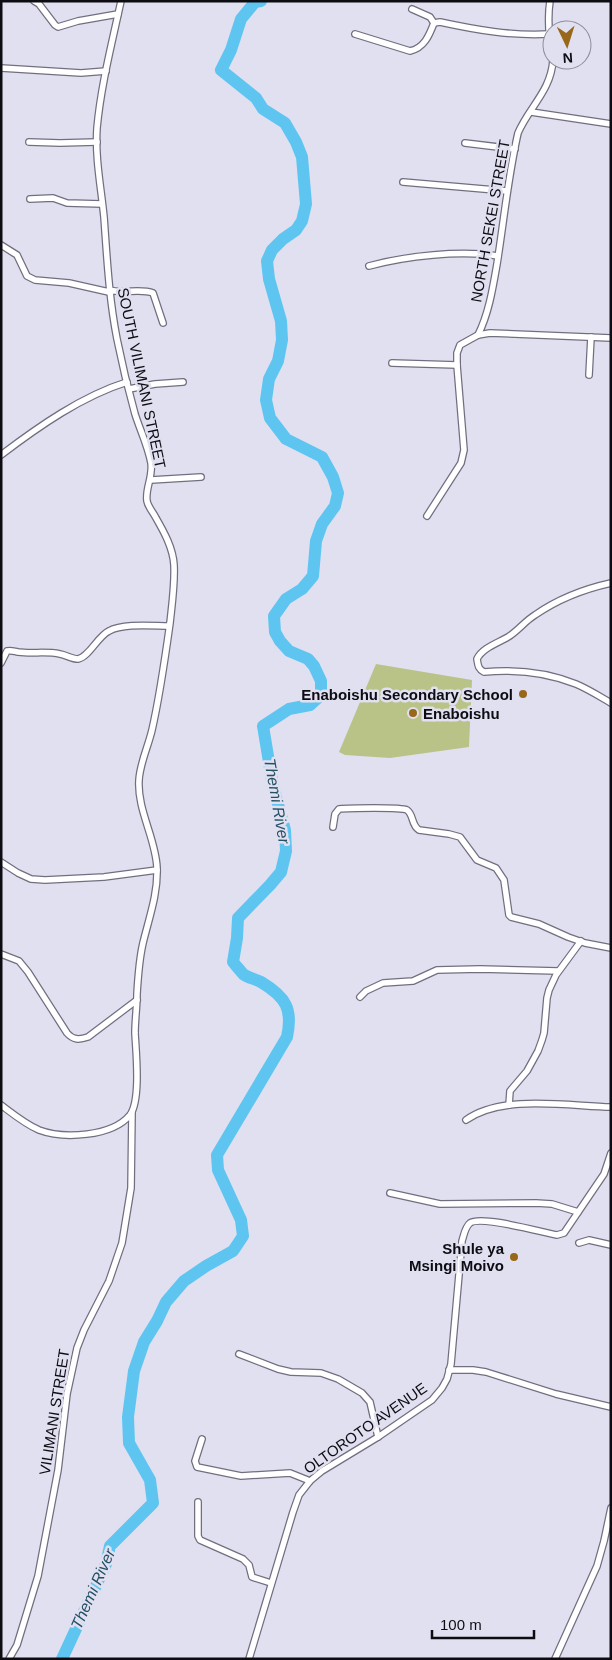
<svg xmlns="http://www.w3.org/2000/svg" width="612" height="1660" font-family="Arial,sans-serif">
	<rect width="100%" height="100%" fill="#e1e0f1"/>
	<polygon fill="#b9c387" points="376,664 472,680 469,747 390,758 345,755 339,752"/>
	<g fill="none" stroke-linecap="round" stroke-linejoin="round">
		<path stroke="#5ec5f1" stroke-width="12" d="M62 1659 106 1564 110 1546 153 1503 150 1480 129 1443 128 1417 134 1371 144 1342 157 1321 166 1302 184 1281 206 1266 233 1251 243 1236 241 1220 218 1170 217 1155 287 1037C293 1009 286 997 261 982 256 979 248 978 243 974 240 970 236 966 233 962L237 938 238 918 270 885 281 872 286 851 285 830 273 786 263 726 289 709 310 705 321 695V681L314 666 308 659 289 651 280 641 275 632 274 616 286 599 302 589 313 576 316 541 322 524 335 506 338 493 333 477 322 457 286 439 270 418 266 400 269 379 278 361 282 340 281 321 269 279 267 261 272 250 283 239 296 230 302 221 306 204 302 157 296 142 285 123 263 109 256 98 221 70 231 50 241 19 255 2 261 1"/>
		<defs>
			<g id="street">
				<polyline points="34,1 39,4 55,25 58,27 78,21 118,14"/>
				<path d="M550 1C547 20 549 37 552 55"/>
				<polyline points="412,9 430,17 434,23"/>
				<path d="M355 34 410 51C424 48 429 36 434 23L440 22C477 30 511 36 549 34"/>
				<polyline points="1,68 81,73 106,71"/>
				<polyline points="531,112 611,124"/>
				<polyline points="29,142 60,143 97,142"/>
				<polyline points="465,143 515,149"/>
				<polyline points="403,182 507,191"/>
				<polyline points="30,199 53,198 67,203 102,204"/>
				<polyline points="1,245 17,255 27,276 35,280 69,283 109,292"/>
				<path d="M369 266C406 256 460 250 498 256"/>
				<path d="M109 290C123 294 141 288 153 293L163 323"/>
				<path d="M478 335C489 313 493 287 497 264 504 220 508 177 518 133 529 107 551 91 553 60"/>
				<polyline points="392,363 457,365"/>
				<polyline points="589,375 591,337"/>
				<polyline points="129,389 155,384 183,382"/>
				<path d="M1 455C38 427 82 396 127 382"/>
				<polyline points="151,480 201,477"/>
				<polyline points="427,516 461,463 464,450 457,365 457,353 460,345 478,335 490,333 611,338"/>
				<path d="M611 583C584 589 558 599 535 615 525 621 518 631 508 637 498 643 482 648 477 659 478 665 478 669 484 672 516 669 546 672 576 684 588 689 599 696 611 703"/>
				<path d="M1 663 7 651C11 650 13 651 18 652 32 654 46 651 60 654 66 655 72 659 78 659 89 657 98 636 109 631 123 623 153 626 169 626"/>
				<path d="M333 827 335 814 339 809C348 808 401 807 407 810 414 815 411 825 419 830L449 834 460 837 477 860 496 868 504 880 509 915 511 917 539 924 568 937 585 943 611 948"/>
				<polyline points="1,862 18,873 31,879 45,880 104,877 157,870"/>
				<path d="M1 954 19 961 28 972 67 1033C73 1040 79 1040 88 1037L137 1000"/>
				<polyline points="360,997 366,991 383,983 413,981 437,970 480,969 558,971"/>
				<path d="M1 1105C13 1114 25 1124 39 1130 63 1139 112 1137 130 1115 141 1100 136 1052 135 1033 135 1020 137 1007 137 994 138 977 139 960 143 943 149 918 158 894 157 868 156 839 137 810 139 780 140 763 148 747 152 730 160 695 165 659 170 623 172 604 175 584 174 565 173 548 164 532 156 518 153 512 148 507 147 501 145 489 153 477 151 463 148 446 140 430 135 414 128 389 122 364 117 339 109 298 107 258 104 217 101 187 95 158 97 128 101 85 112 43 121 1"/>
				<polyline points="509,1105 510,1091 527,1071 538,1051 542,1040 544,1033 547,998 549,990 556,975 581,941"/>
				<path d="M466 1120C502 1094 568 1106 611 1107"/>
				<polyline points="390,1193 440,1204 536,1203 552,1204 578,1212"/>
				<polyline points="579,1243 589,1240 611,1245"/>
				<polyline points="239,1354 278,1369 291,1372 321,1373 338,1379 362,1393 370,1402 378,1437"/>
				<polyline points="449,1370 473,1370 486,1372 556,1394 611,1407"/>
				<polyline points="202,1439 195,1461 197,1467 241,1476 290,1473 310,1481"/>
				<polyline points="198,1502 198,1536 200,1540 243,1559 249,1565 252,1577 271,1583"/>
				<polyline points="9,1659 17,1645 38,1576 58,1470 67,1394 77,1348 84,1330 109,1281 122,1243 131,1188 132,1113"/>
				<path d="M249 1659 293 1512 299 1495 310 1481 322 1471 378 1437 432 1400 442 1388 447 1379 451 1364 462 1241C464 1235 465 1227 470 1223 481 1215 541 1232 557 1235L564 1233 604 1174 611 1153"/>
				<polyline points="555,1659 597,1566 604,1541 611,1508"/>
			</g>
		</defs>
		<use href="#street" stroke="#716f7f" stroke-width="8"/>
		<use href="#street" stroke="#fff" stroke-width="5.5"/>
	</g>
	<g fill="#98671a" stroke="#e1e0f1" stroke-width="2">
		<circle cx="523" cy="694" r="5"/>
		<circle cx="413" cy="713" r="5"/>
		<circle cx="514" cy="1257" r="5"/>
	</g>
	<g text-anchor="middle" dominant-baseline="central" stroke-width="5" stroke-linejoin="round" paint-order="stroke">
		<g font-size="15" fill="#0d0c12" stroke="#e1e0f1">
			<text transform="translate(490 221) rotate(-80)">NORTH SEKEI STREET</text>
			<text transform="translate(142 378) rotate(78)">SOUTH VILIMANI STREET</text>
			<text transform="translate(54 1412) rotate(-81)">VILIMANI STREET</text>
			<text transform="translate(365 1428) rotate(-35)">OLTOROTO AVENUE</text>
		</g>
		<g font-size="15" font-weight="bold" fill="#0d0c12" stroke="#e1e0f1" text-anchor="end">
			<text x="513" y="694">Enaboishu Secondary School</text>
			<text x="423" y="713" text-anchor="start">Enaboishu</text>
			<text x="504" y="1248">Shule ya<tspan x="504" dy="17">Msingi Moivo</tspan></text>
		</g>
		<g font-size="16" font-style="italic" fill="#255164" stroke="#e1e0f1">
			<text transform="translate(277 801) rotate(80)">Themi River</text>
			<text transform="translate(93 1589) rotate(-66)">Themi River</text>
		</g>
	</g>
	<rect width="612" height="1660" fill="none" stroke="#0d0c12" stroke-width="5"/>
	<g transform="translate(567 45) rotate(176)"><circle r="24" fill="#e1e0f1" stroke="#8c8b98"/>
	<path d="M0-4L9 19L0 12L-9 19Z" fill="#98671a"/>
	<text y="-8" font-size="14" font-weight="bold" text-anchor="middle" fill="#0d0c12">N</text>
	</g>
	<path d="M432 1630v8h102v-8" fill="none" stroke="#0d0c12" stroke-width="2.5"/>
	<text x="440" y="1630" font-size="15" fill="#0d0c12" stroke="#e1e0f1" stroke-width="4" paint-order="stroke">100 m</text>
</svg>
